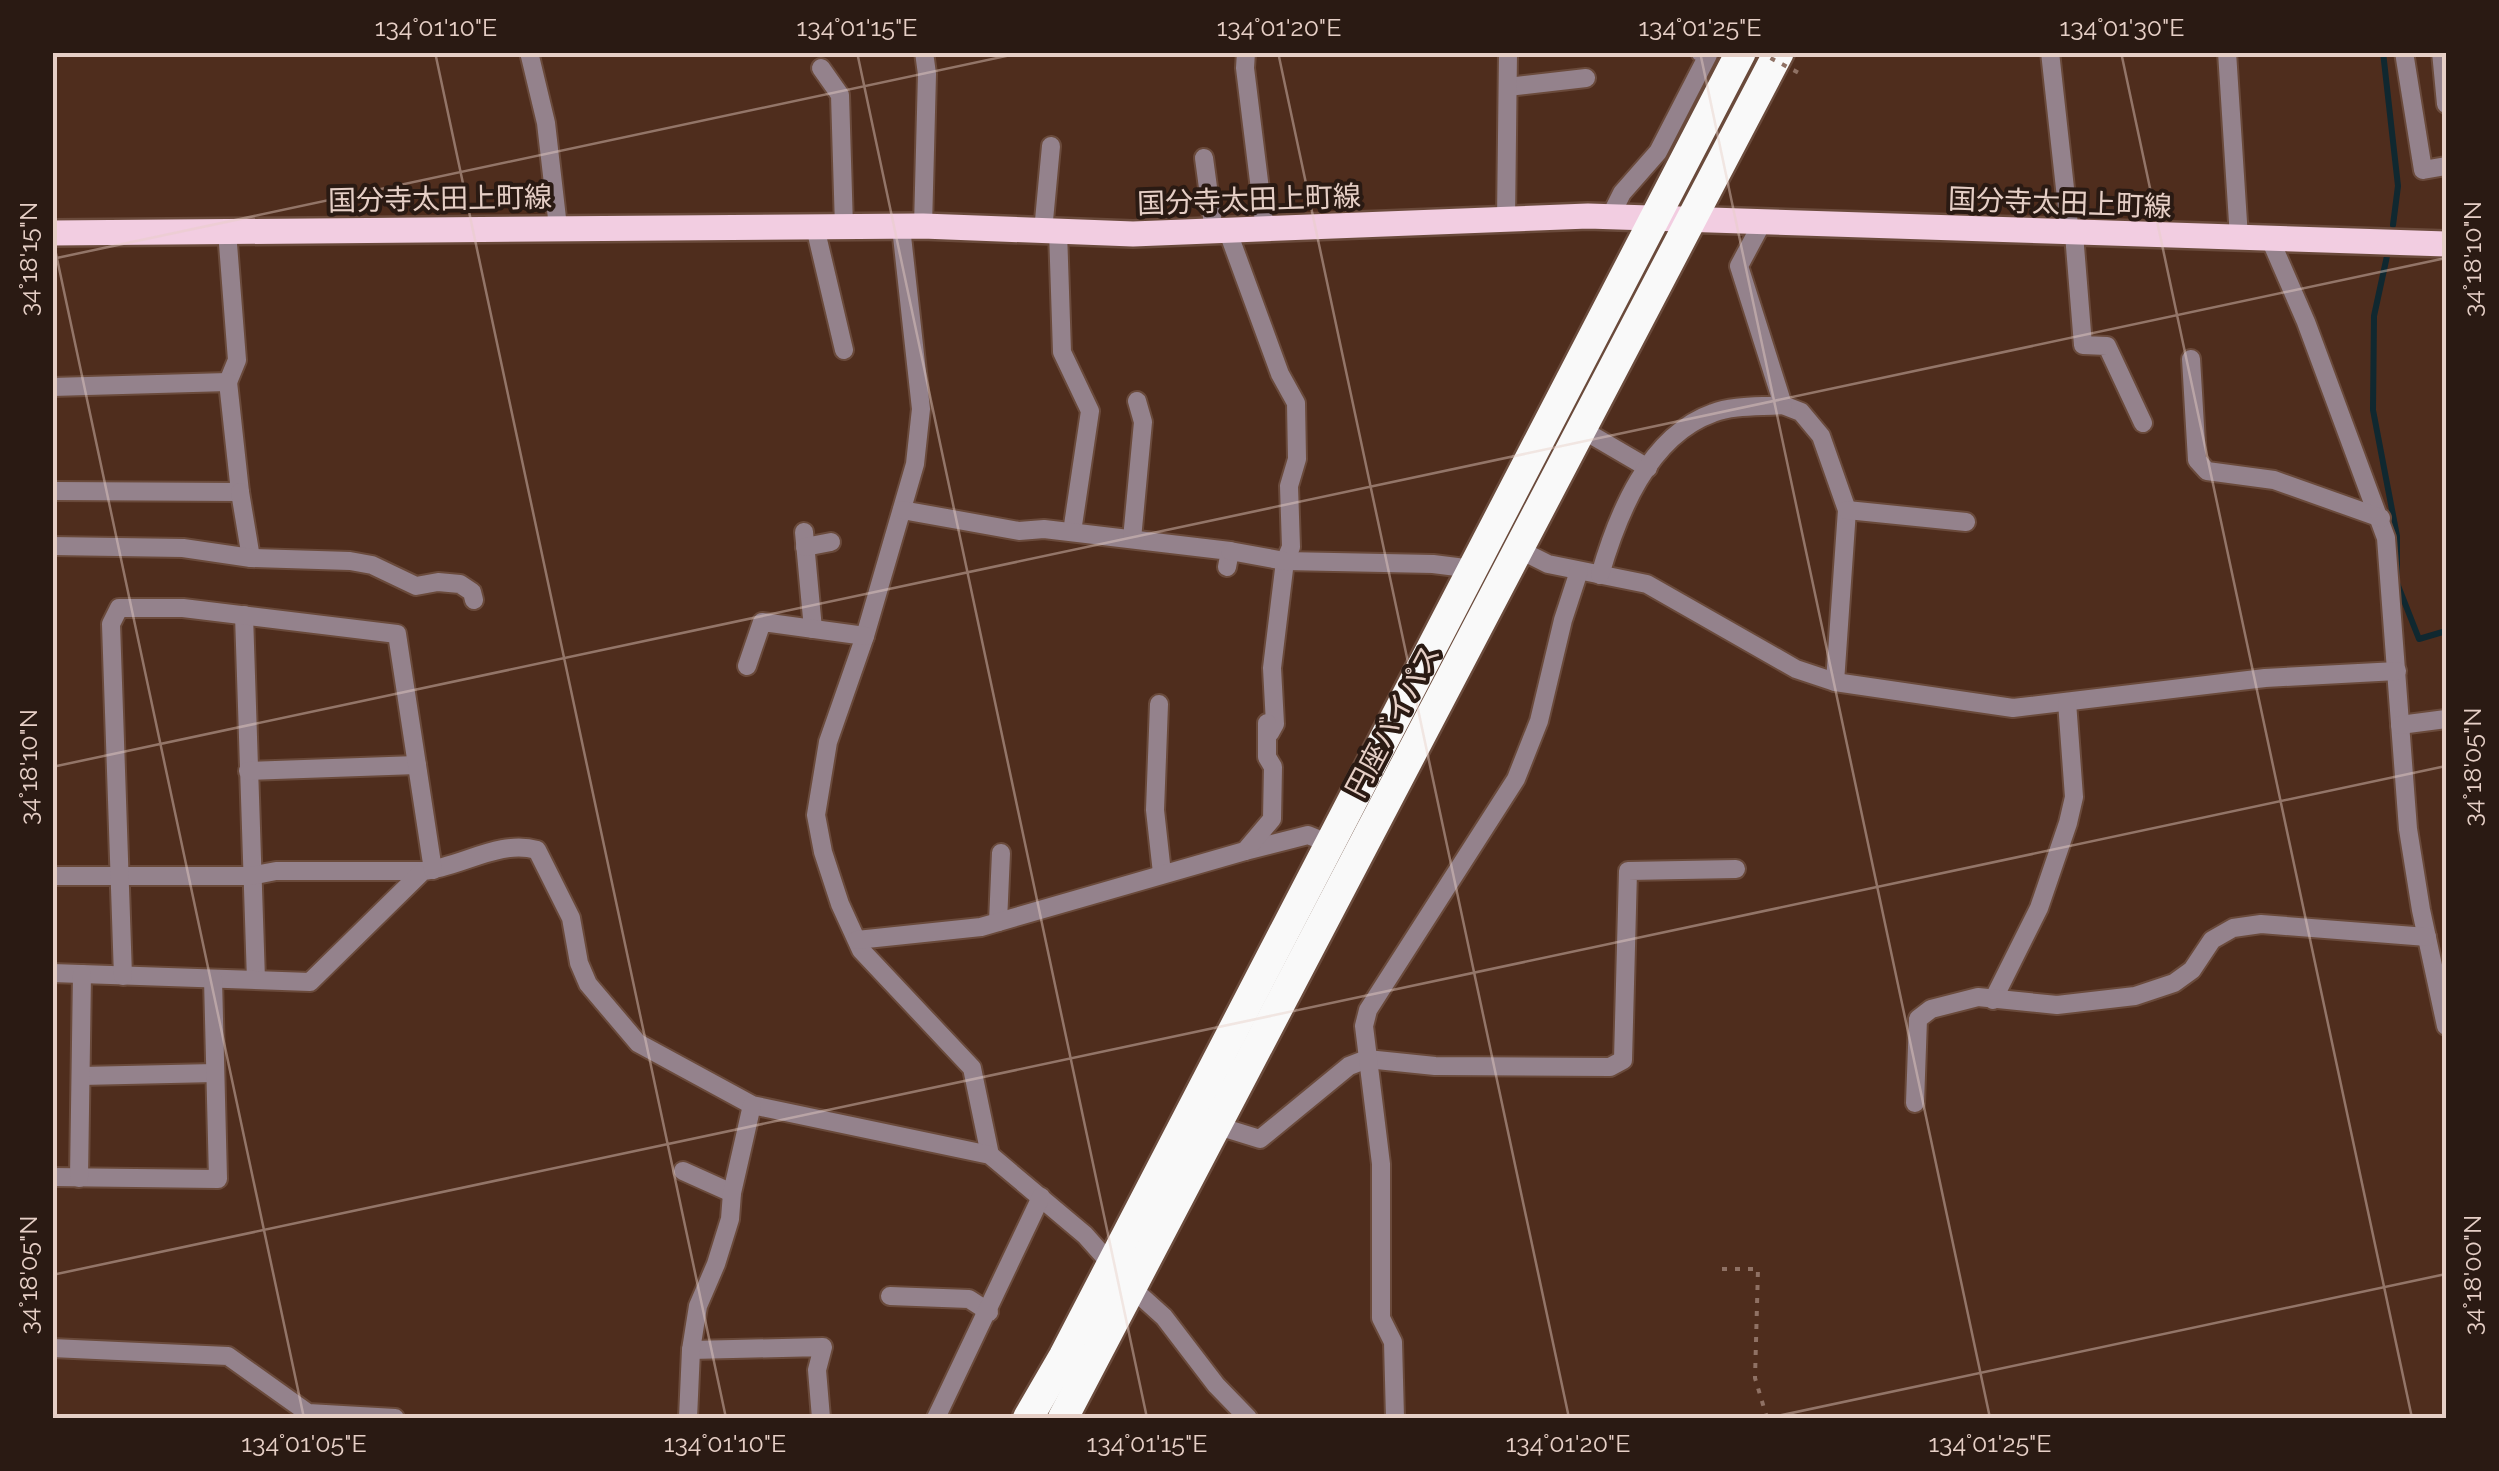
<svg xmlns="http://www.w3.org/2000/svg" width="2499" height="1471" font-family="Raleway,'Noto Sans JP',sans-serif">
	<rect width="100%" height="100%" fill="#4f2d1d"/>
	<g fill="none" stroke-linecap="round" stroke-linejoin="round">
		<g stroke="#102830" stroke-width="6">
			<polyline points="2383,52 2398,186 2393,225"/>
			<polyline points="2387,256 2374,316 2373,410 2397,536 2397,583 2419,639 2446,631"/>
		</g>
		<defs>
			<g id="minor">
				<polyline points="529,52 546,123 558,227"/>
				<polyline points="1246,52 1245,68 1265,230"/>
				<polyline points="2050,52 2070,234"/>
				<polyline points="2227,52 2239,238"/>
				<polyline points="2404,52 2423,170 2446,166"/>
				<polyline points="2441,52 2446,104"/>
				<polyline points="821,68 840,95 844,227"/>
				<polyline points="1508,87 1586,78"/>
				<polyline points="1204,158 1214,232"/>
				<polyline points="1610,217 1622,193 1658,152 1708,55 1700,52"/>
				<polyline points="1506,220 1508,52"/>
				<polyline points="1762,223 1739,266 1783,405 1801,412 1821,436 1847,510 1835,682"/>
				<polyline points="923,226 927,74 924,52"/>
				<polyline points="815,227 844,350"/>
				<polyline points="901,227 921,409 915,464 865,636 828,742 816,815 823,852 840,904 861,950 972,1068 990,1155"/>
				<polyline points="227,231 237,360 228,382"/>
				<polyline points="1043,231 1051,146"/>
				<polyline points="1058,231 1062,352 1090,411 1072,532"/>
				<polyline points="1228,232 1280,374 1296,403 1297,459 1289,486 1291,547 1285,561 1272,668 1275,724 1270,733"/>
				<polyline points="2074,234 2083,345 2107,346 2143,423"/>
				<polyline points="2270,239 2306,322 2386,538 2408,829 2421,910 2446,1026"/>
				<polyline points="2191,359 2197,460 2207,471 2274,480 2381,518"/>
				<polyline points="52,387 228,382 240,492 52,491"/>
				<polyline points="1583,430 1648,468"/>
				<polyline points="240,492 251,558"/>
				<polyline points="902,510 1019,531 1044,529 1230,551 1227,567"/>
				<polyline points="1847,510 1966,522"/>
				<polyline points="804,532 813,629"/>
				<polyline points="1132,539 1143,422 1137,401"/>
				<polyline points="52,546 183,548 251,558 350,561 372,565 416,586 438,582 460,584 472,592 474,600"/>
				<polyline points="805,547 831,542"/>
				<polyline points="1520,550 1548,564 1647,584 1796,669 1835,682 2013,708 2265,678 2397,671"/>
				<polyline points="1230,551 1285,561 1433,564 1473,569"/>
				<path d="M1600 575C1617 516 1648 436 1713 413 1733 405 1762 407 1783 405"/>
				<polyline points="244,615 256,980"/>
				<polyline points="747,666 762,622 865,636"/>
				<polyline points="1159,704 1155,810 1162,873"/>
				<polyline points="2400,725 2446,719"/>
				<polyline points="248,771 417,765"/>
				<polyline points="1245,851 1308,835 1330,844"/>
				<polyline points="52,876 250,876 276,871 423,871"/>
				<polyline points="998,922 1001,853"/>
				<polyline points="857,940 981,927 1245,851 1272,819 1273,767 1267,757 1267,723"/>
				<path d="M52 973 310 982 423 871C461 867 500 839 537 850L571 918 579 963 588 984 638 1043 752 1105 990 1155 1085 1235 1133 1289 1164 1317 1216 1385 1248 1418"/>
				<polyline points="123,976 111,624 119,608 183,608 397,634 433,870"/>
				<polyline points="1993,1000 2039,908 2068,823 2074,797 2067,702"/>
				<polyline points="81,1076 215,1073"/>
				<polyline points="1915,1103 1918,1019 1931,1009 1978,997 2057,1005 2135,996 2174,983 2192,970 2212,940 2233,928 2261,924 2427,937"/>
				<polyline points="1218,1126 1260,1139 1349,1066 1367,1059 1435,1066 1610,1067 1623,1060 1628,871 1736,869"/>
				<polyline points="683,1171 732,1193"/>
				<polyline points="52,1177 218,1179 213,979"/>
				<polyline points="79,1178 82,974"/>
				<polyline points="890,1296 969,1299 989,1312"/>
				<polyline points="52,1348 228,1356 308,1413 395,1418"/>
				<polyline points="691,1350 823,1347 817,1370 821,1418"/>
				<polyline points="688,1418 691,1350 698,1306 716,1264 730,1219 732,1193 752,1105"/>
				<polyline points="936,1418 1041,1197"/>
				<polyline points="1395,1418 1393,1342 1381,1318 1381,1164 1364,1026 1368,1010 1516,779 1539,721 1563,620 1579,571"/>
			</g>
			<polyline id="major" points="52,233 923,226 1133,234 1588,216 2446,244"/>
			<g id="highway">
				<polyline points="1028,1418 1064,1356 1741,52"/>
				<polyline points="1063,1418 1779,52"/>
			</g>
		</defs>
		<use href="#minor" stroke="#6a4a3b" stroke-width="22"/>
		<use href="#major" stroke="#6a4a3b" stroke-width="30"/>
		<use href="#highway" stroke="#6a4a3b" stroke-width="35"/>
		<polyline stroke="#8f7164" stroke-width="4" stroke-dasharray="5 8" stroke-linecap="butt" points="1722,1269 1758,1269 1755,1378 1767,1418"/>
		<use href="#minor" stroke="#94828c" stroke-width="18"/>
		<use href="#major" stroke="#f2cde1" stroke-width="25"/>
		<use href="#highway" stroke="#f9f9f9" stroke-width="30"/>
		<polyline stroke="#8f7164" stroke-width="4" stroke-dasharray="5 8" stroke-linecap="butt" points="1759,52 1799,73"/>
	</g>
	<path fill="none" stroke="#e6cfc6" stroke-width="2.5" stroke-opacity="0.45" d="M435 52 726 1418M857 52 1147 1418M1278 52 1569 1418M1700 52 1990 1418M2121 52 2412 1418M52 235 304 1418M52 259 1025 52M52 767 2446 258M52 1275 2446 766M1768 1418 2446 1274"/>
	<g text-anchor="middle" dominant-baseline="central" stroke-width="8" stroke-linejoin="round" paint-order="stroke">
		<g font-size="28" fill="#e6cfc6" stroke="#2a1a13">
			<text transform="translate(440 199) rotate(-1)">国分寺太田上町線</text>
			<text transform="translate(1249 200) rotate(-2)">国分寺太田上町線</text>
			<text transform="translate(2060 203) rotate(2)">国分寺太田上町線</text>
			<text transform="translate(1393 721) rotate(-62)">円座バイパス</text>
		</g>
	</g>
	<rect width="2499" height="1471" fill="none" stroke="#2a1a13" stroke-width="110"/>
	<rect x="55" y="55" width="2389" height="1361" fill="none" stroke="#e6cfc6" stroke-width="4"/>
	<g font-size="25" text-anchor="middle" fill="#e6cfc6">
		<text x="436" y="36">134°01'10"E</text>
		<text x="857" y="36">134°01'15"E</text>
		<text x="1279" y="36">134°01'20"E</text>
		<text x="1700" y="36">134°01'25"E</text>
		<text x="2122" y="36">134°01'30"E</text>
		<text transform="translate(28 259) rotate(-90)" y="9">34°18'15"N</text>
		<text transform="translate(2472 259) rotate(-90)" y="9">34°18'10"N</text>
		<text transform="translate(28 767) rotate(-90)" y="9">34°18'10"N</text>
		<text transform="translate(2472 767) rotate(-90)" y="9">34°18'05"N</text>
		<text transform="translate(28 1275) rotate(-90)" y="9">34°18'05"N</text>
		<text transform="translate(2472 1275) rotate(-90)" y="9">34°18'00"N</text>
		<text x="304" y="1452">134°01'05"E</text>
		<text x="725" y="1452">134°01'10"E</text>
		<text x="1147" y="1452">134°01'15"E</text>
		<text x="1568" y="1452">134°01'20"E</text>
		<text x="1990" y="1452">134°01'25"E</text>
	</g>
</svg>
